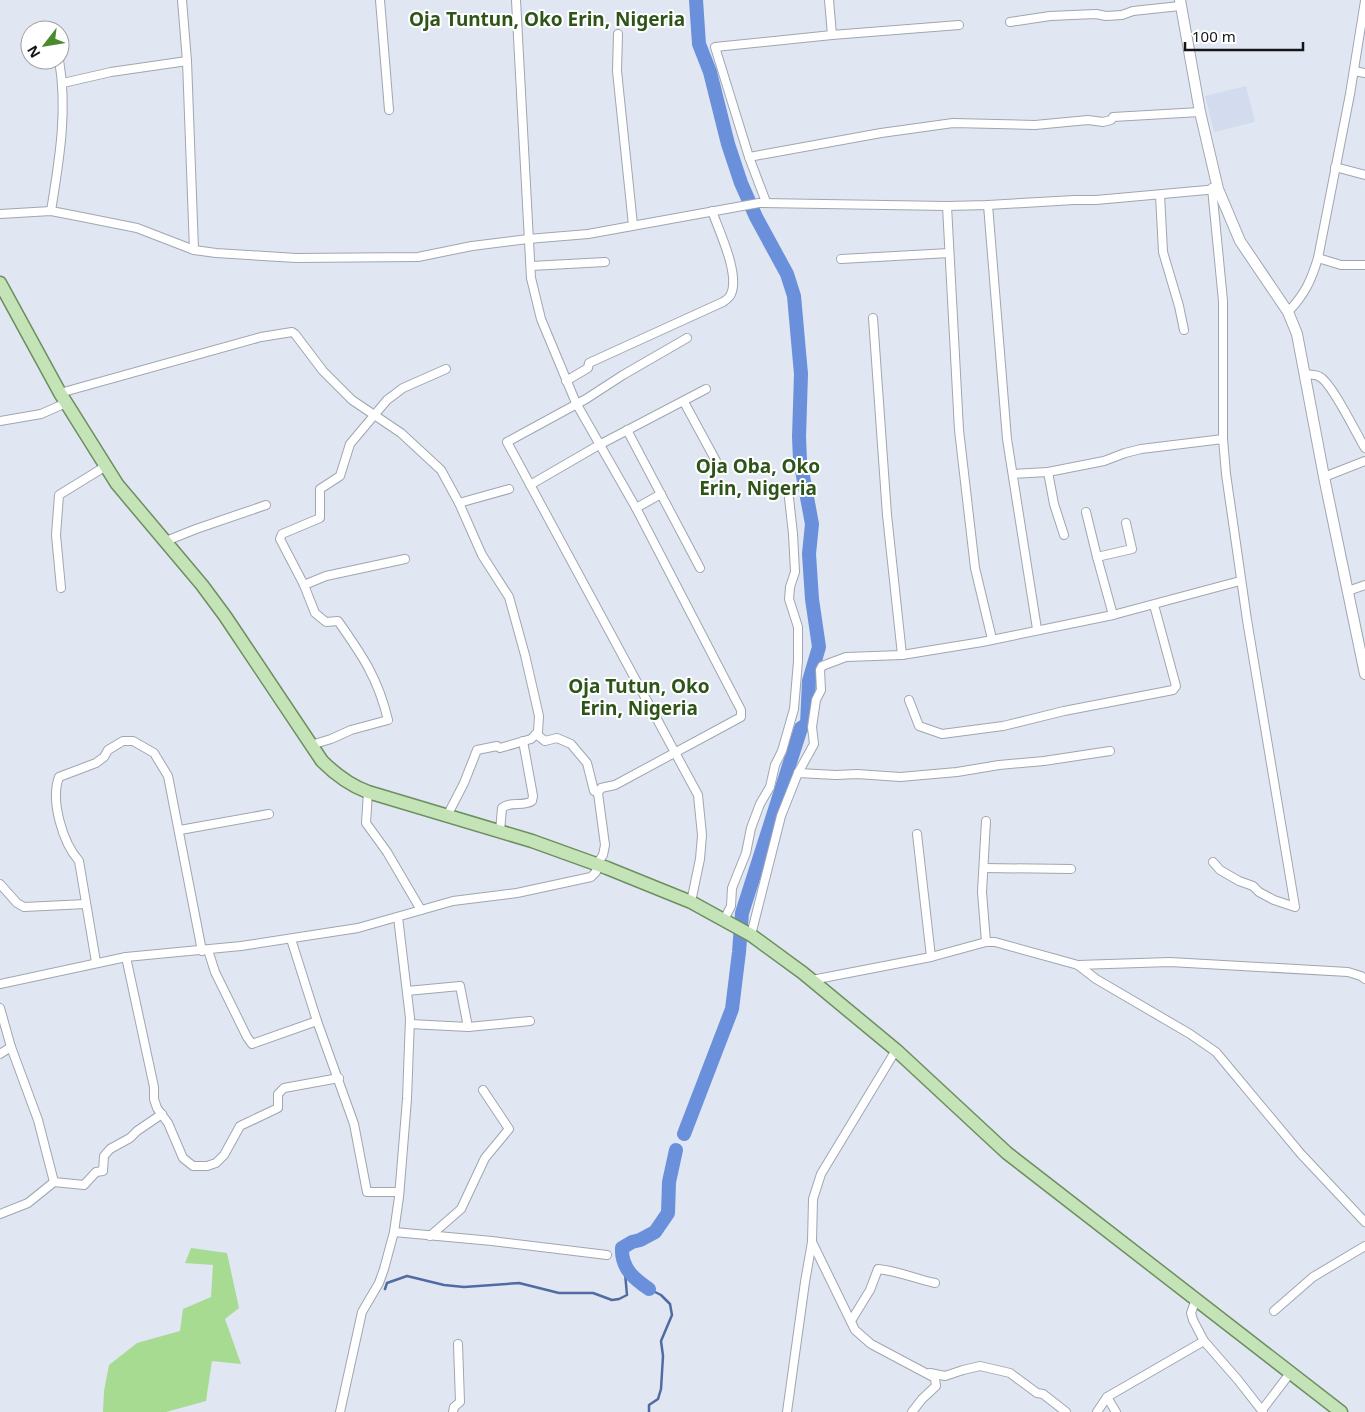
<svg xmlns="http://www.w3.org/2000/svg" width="1365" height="1412" font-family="'Noto Sans',sans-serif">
	<rect width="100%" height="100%" fill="#e0e6f2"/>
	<polygon fill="#d2dcee" points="1246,86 1255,122 1214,132 1205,96"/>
	<polygon fill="#a7db91" points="191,1248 227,1253 239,1308 225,1319 241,1364 212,1361 206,1401 166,1412 103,1412 104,1391 109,1365 137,1343 180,1331 183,1309 211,1297 213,1265 185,1263"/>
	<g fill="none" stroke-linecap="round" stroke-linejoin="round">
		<g stroke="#506ba2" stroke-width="2.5">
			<polyline points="385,1289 387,1283 407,1276 444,1285 464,1287 519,1283 559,1293 593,1293 612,1300 619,1299 627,1295 624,1262"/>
			<polyline points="649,1412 649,1405 658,1399 661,1389 663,1356 661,1341 672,1315 670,1304 661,1295 649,1289"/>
		</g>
		<g stroke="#6a90dc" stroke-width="14">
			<polyline points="684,1134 732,1009 739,952 742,913 801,728 807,724 809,681 819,647 812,599 809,554 812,524 800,460 799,437 801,374 794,296 787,274 756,217 741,183 728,144 710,72 699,44 696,0"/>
			<path d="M649 1289C634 1279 621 1268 622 1248L632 1242 640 1240 655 1232 668 1213 669 1182 676 1150"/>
		</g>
		<defs>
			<g id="minor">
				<polyline points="182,0 187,61 194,250"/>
				<polyline points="380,0 389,110"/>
				<polyline points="829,0 832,35"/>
				<polyline points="1010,22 1050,16 1096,14 1106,16 1122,15 1133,11 1180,6"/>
				<polyline points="618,34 617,71 633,225"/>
				<polyline points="1354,71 1365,73"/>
				<polyline points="63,83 111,72 187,61"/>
				<polyline points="749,157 881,133 953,123 1035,125 1088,120 1103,122 1111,120 1113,117 1200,112"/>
				<polyline points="1335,167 1365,175"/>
				<polyline points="1212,188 1223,301 1223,439 1226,474 1247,620 1295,907 1274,900 1259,892 1253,886 1239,881 1220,870 1213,862"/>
				<polyline points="1160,195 1163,252 1179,306 1184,330"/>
				<polyline points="766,202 749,157 715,47 832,35 959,25"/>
				<polyline points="988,205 1007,439 1037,629"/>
				<polyline points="947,206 959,430 975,568 992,639"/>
				<path d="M51 211C59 161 68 111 59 60"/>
				<polyline points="0,214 51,211 77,216 137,228 194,250 216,253 296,258 418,257 472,246 528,239 588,234 759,203 947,206 988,205 1074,200 1096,200 1218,189"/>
				<polyline points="1318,258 1341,265 1365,265"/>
				<polyline points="841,259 949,253"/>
				<polyline points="531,266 605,262"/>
				<path d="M1288 312C1305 294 1311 281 1318 258L1350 94 1365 1"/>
				<polyline points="873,318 887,515 902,655"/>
				<polyline points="687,338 623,375 586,399 507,442 698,795 702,835 700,859 691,902"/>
				<path d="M1304 374C1309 375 1316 374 1320 377 1332 383 1357 435 1365 448"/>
				<path d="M566 381 588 368 589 363 723 302C726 300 730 297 731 294 740 274 719 231 712 211"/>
				<polyline points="60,393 261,337 292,332 295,334 323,371 352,400 401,433 441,470 459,503 482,555 509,597 525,655 539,716 538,732 531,739 500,748 497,746 477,750 464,783 447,816"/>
				<polyline points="684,402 716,461"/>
				<polyline points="0,421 41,414 66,403"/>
				<polyline points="627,430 700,568"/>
				<polyline points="1048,472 1054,504 1064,535"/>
				<polyline points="1013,474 1048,472 1104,461 1125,453 1141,449 1223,439"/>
				<polyline points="1324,477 1365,461"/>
				<polyline points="530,485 599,445 706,389"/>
				<polyline points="459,503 509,489"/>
				<polyline points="636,508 661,494"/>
				<polyline points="1086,512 1097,557 1113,615"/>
				<polyline points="166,541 196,529 266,505"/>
				<polyline points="1097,557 1132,549 1126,523"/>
				<polyline points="304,585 326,576 405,559"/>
				<polyline points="61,588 56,535 59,495 106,466"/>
				<polyline points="1348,591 1365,585"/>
				<polyline points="909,700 919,726 942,734 1003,726 1064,711 1173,690 1176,686 1154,605"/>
				<polyline points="536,734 545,741 557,738 571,744 587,763 594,791 598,793"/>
				<path d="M311 745 331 739 351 730 388 720C378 678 362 655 338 621L326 622 315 613 304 585 280 539 282 534 320 518V489L340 476 350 444 387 400 403 388 446 369"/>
				<polyline points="798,773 836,775 857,774 900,777 957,772 999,765 1044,761 1110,751"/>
				<polyline points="368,792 366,823 387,852 421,910"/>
				<polyline points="986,821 982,892 986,942"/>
				<polyline points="180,830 269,814"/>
				<path d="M500 831 502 808C510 801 523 807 532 801L533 796 523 741"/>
				<polyline points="917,834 931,957"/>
				<polyline points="984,868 1071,869"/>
				<polyline points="0,884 17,903 24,907 86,904"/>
				<polyline points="724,920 731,906 732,888 746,853 751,828 760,804 770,787 775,765 782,751 794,709 798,661 798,627 789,599 790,587 795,572 793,534 789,498"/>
				<polyline points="751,935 781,816 798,773 814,744 812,727 816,700 821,690 820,670 822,666 846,657 902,655 982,642 1113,615 1240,581"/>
				<polyline points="291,939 317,1021 354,1124 367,1192 399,1192"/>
				<polyline points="208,950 215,972 247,1037 252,1044 317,1021"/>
				<polyline points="126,957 154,1087 154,1099 157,1108 168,1123 183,1158 193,1166 207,1166 216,1163 224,1155 240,1126 278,1108 278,1094 284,1088 339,1078"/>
				<path d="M96 962 79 861C63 843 50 801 59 777L96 763 104 757 108 750 123 741H133L154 753 168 776 202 951"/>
				<polyline points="1078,965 1170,962 1348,972 1361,976 1365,979"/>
				<polyline points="812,980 931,957 986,942 995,942 1078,965 1096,979 1190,1034 1216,1052 1301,1154 1365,1222"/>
				<polyline points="0,984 126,957 241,946 358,928 453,901 517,893 591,877 596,872 597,864 603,855 605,845 598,793 601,788 615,785 741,717 741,710 636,508 576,403 541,319 531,278 516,0"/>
				<polyline points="407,991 460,986 468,1027"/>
				<polyline points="0,1008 11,1047 38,1120 54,1182"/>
				<polyline points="410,1024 468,1027 530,1021"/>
				<polyline points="0,1054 11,1047"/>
				<polyline points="0,1214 28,1203 54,1182 84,1185 96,1172 103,1171 104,1156 110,1149 130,1138 137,1131 162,1114"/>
				<polyline points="394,1232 492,1241 607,1255"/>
				<polyline points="430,1236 461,1209 485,1158 509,1129 483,1090"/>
				<polyline points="812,1242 855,1330 871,1344 935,1378 936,1386 922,1399 912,1412"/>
				<polyline points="1196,1299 1191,1313 1193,1320 1204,1341 1238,1380 1263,1412"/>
				<polyline points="1274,1311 1313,1277 1365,1246"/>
				<path d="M851 1321 870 1290 878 1269C898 1271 916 1279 935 1283"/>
				<polyline points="930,1373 945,1376 963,1370 980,1366 1010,1373 1037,1393 1043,1394 1066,1412"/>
				<polyline points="1107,1397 1116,1412"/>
				<polyline points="1262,1410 1291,1372"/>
				<polyline points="340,1412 362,1312 379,1283 384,1269 394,1232 399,1197 407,1099 410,1018 398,917"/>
				<polyline points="453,1412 454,1407 460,1402 458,1344"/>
				<polyline points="787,1412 805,1282 812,1242 813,1199 821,1174 896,1050"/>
				<polyline points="1097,1412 1107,1397 1204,1341"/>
			</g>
			<polyline id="tertiary" points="1180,0 1200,112 1218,189 1240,241 1288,312 1297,334 1324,477 1365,674"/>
			<path id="primary" d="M0 283 60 393 117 484 202 585 225 616 322 761C336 775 349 785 368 792L532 841 607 868 691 902 751 935 803 973 896 1050 1007 1153 1341 1412"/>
		</defs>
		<use href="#minor" stroke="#a0a6b1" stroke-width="10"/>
		<use href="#tertiary" stroke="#a0a6b1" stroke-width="12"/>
		<use href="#primary" stroke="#6c8f60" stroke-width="15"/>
		<use href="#minor" stroke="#fff" stroke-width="8"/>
		<use href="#tertiary" stroke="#fff" stroke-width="10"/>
		<use href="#primary" stroke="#c4e3b6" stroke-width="12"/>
	</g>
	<g text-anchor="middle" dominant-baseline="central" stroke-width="4" stroke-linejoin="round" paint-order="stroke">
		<g font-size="19" font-weight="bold" fill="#2e5519" stroke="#fff">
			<text x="547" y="19">Oja Tuntun, Oko Erin, Nigeria</text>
			<text x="758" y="466">Oja Oba, Oko<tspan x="758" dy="22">Erin, Nigeria</tspan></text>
			<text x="639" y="686">Oja Tutun, Oko<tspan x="639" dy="22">Erin, Nigeria</tspan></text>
		</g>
	</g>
	<g transform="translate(45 45) rotate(239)"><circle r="24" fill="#ffffff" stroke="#a1a1a3"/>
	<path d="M0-4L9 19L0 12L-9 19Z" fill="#4b8a2a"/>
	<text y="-8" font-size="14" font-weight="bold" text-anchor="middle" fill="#131519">N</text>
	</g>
	<path d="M1185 42v8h118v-8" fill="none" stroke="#131519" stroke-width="2.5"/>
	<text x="1192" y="42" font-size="15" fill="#131519" stroke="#ffffff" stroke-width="4" paint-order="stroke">100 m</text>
</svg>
